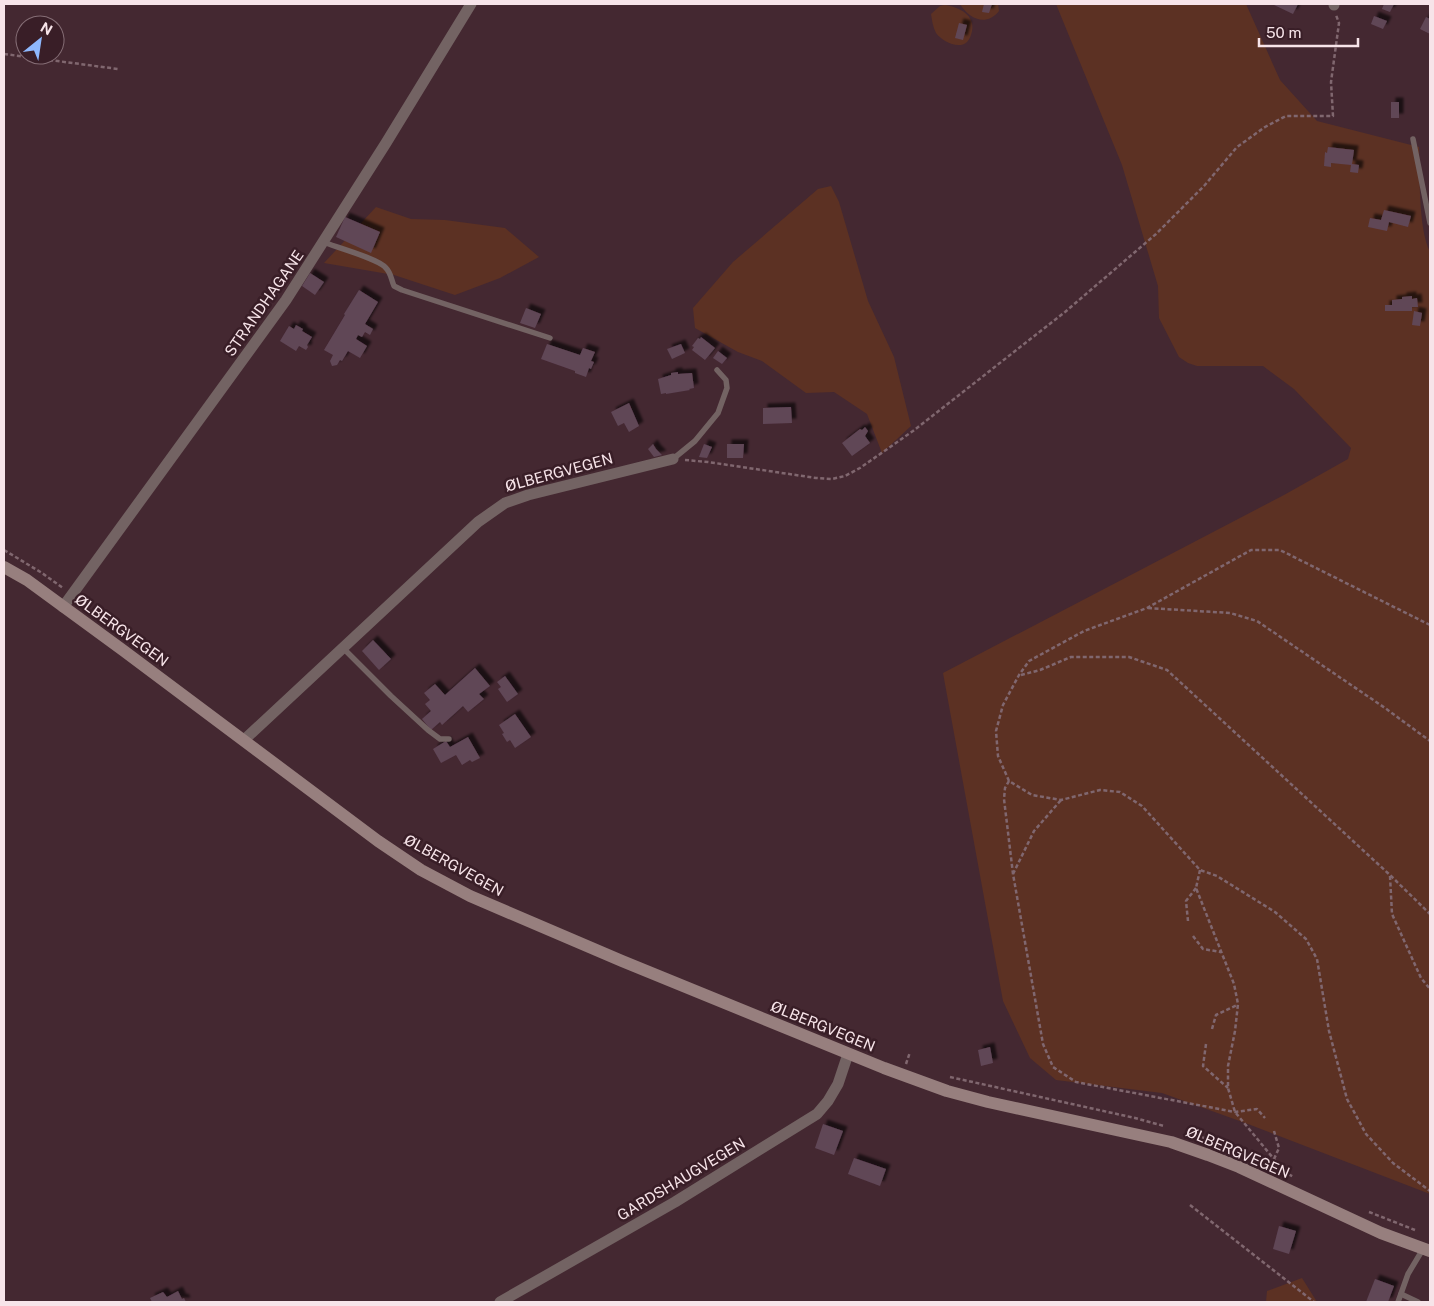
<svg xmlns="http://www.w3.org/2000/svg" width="1434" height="1306" font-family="'Public Sans',sans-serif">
	<defs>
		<filter id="shadow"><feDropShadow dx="4.5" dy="-4.5" stdDeviation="1" flood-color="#0009"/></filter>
	</defs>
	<rect width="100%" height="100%" fill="#442831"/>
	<g fill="#5c3123">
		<path d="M960 4H998L999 11C986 27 969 19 960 4Z"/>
		<path d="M1056 4H1246L1280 80 1317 121 1419 147C1420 175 1418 228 1430 252V1194L1248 1124 1162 1093 1056 1080 1030 1058 1003 1001 943 673 1284 495 1348 459 1351 448 1294 389 1263 366H1197L1188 363 1179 357 1159 318 1158 286 1122 165Z"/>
		<path d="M945 5C959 7 975 15 972 31 971 35 970 39 967 42 958 50 942 41 936 33 933 27 932 21 931 14L940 6Z"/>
		<polygon points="831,186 839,202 868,301 894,357 911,426 882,453 867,414 834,392 806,393 762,361 738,352 695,328 693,308 733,262 818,189"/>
		<polygon points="376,207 411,219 445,220 505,228 539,257 500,278 455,295 394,275 324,263"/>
		<polygon points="1302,1278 1317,1302 1266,1302 1267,1291"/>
	</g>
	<g fill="#604657" filter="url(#shadow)">
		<polygon points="984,4 992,4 989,13 982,12"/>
		<polygon points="1272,4 1298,4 1293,14"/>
		<polygon points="1384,4 1394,4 1390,12 1382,9"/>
		<polygon points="1374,16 1387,21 1383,29 1371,24"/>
		<polygon points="1426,17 1430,19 1430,34 1420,29"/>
		<polygon points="959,23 967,25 963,40 955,38"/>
		<rect x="1391" y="102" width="8" height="16"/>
		<polygon points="1328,147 1354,150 1352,164 1359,165 1358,173 1350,172 1351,165 1331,163 1331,167 1324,166 1325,152 1327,153"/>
		<polygon points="1384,210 1411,216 1408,227 1389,222 1387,231 1368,227 1370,218 1381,220"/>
		<polygon points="345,217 380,232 371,253 336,237"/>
		<polygon points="310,273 324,282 315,295 302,286"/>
		<polygon points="359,290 378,302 365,324 373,329 370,335 365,332 362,337 358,335 356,339 367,346 360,358 348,351 342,361 340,360 337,365 332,366 330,361 333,355 324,350 345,315 344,314"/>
		<polygon points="1412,296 1412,299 1417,298 1418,307 1412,307 1412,311 1385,311 1385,305 1392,305 1392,300 1402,299 1402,297"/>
		<polygon points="526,308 541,314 535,328 520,323"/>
		<polygon points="1414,311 1422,313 1420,326 1412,325"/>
		<polygon points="296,325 303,329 302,331 312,337 307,345 308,347 306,350 299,346 296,351 280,341 289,326 294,329"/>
		<polygon points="701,337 715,348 705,360 692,350 694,347 692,346 698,338 700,339"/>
		<polygon points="547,344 580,355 583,348 595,352 591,361 594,362 591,369 589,368 586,377 575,373 575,371 541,359"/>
		<polygon points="681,344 685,353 672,359 667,349"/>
		<polygon points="718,351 727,358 722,364 713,358"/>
		<polygon points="678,372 678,374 692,373 694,388 689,389 690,390 666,394 666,393 661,394 658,379 671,375 671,373"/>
		<polygon points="629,403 639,426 629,432 624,423 618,426 611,412"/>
		<polygon points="791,407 792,423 763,424 763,408"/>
		<polygon points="865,427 868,431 865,436 870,443 852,456 842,443 860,429 862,430"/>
		<polygon points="653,444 656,449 662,455 654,457 648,449"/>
		<polygon points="704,444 712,447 707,458 699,457"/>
		<polygon points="727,444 744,444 743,458 727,458"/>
		<polygon points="373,640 391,659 379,670 362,651"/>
		<polygon points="475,668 490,686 479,694 484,699 468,712 463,706 442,725 440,722 431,730 422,719 431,711 425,704 430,700 424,693 435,684 445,695"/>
		<polygon points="505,676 518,694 507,702 498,689 501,687 497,682"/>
		<polygon points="515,714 531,737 515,748 510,740 507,742 502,734 504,733 499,725"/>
		<polygon points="468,737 480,758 472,762 470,760 462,765 456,755 441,763 433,749 446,741 450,747"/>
		<polygon points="990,1047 993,1063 981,1066 978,1050"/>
		<polygon points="823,1124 843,1131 834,1155 815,1148"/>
		<polygon points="854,1158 886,1169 880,1186 848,1174"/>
		<polygon points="1279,1226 1296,1231 1289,1254 1273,1249"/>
		<polygon points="1375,1279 1394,1286 1388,1302 1366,1302"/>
		<polygon points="178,1291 182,1299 184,1298 186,1302 152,1302 150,1298 163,1292 167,1297"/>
	</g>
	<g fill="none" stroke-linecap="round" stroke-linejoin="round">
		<g stroke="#80676f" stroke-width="2.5" stroke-dasharray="4 2.5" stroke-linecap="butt">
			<polyline points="4,54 118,69"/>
			<polyline points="685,460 708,462 816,478 832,479 845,476 860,468 913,431 1065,312 1156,234 1204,186 1237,147 1265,127 1286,116 1333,116 1331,82 1339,23 1336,15"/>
			<polyline points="4,550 42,573 63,588"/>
			<polyline points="1148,608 1230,613 1257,621 1385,708 1430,741"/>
			<polyline points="1430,625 1280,550 1251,550 1147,608 1084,631 1029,661 1019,675 1003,705 996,731 998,756 1009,781 1032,795 1061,800 1100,790 1120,792 1142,806 1200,870 1217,876 1275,912 1306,939 1317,959 1329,1031 1347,1099 1366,1134 1393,1163 1430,1191"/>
			<polyline points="1021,675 1040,670 1071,657 1129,657 1167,670 1390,875 1430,914"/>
			<polyline points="1009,781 1005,788 1004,799 1013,874 1043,1044 1053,1067 1076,1082 1235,1112 1257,1109 1265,1118"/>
			<polyline points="419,852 434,861"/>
			<polyline points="1200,870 1196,888 1234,984 1238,1004 1235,1031 1228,1066 1228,1088 1235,1112 1283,1170"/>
			<polyline points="1013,874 1034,831 1061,800"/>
			<polyline points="1390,876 1392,914 1421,978 1430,989"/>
			<polyline points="1188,921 1186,901 1196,888"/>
			<polyline points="1193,936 1203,949 1221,952"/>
			<polyline points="1212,1029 1216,1015 1237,1005"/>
			<polyline points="1206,1044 1203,1066 1228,1088"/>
			<polyline points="906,1064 910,1052"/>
			<polyline points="950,1077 1135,1118 1164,1126"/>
			<polyline points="1188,1133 1214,1141 1239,1152"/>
			<polyline points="1274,1159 1279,1148 1274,1131"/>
			<polyline points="1271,1166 1294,1177"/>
			<polyline points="1190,1205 1314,1302"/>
			<polyline points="1369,1212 1415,1230"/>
		</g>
		<g stroke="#736363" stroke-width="5.5">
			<polyline points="1413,139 1430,223"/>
			<path d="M323 242C336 247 379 259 386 268 391 273 391 279 394 286L402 290 550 338"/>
			<polyline points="673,459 695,441 718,413 727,388 726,380 717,370"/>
			<polyline points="344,649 391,696 428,730 440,739 449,739"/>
			<polyline points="1401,1294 1418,1302"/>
			<polyline points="1398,1302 1408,1274 1423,1249"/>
		</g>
		<g stroke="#736363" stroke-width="11">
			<polyline points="1334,5 1334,4"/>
			<polyline points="63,607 286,300 386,143 471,4"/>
			<polyline points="244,740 478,522 505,503 528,495 673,459"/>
			<polyline points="500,1302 675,1202 817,1114 828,1101 838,1084 848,1054"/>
		</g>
		<polyline stroke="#977f7e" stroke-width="12" points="4,567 27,580 124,651 378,841 421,870 470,896 622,961 884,1068 947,1091 988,1102 1171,1142 1208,1155 1239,1167 1381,1233 1430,1251"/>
	</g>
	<g text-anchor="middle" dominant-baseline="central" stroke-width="5" stroke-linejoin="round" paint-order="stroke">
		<g font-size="15" fill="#f7e4e9" stroke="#391e27">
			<text transform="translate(264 303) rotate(-55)">STRANDHAGANE</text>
			<text transform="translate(559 472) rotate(-15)">ØLBERGVEGEN</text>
			<text transform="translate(122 630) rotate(36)">ØLBERGVEGEN</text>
			<text transform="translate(454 865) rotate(29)">ØLBERGVEGEN</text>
			<text transform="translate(823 1026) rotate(22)">ØLBERGVEGEN</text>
			<text transform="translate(1238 1152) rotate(23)">ØLBERGVEGEN</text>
			<text transform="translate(681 1179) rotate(-31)">GARDSHAUGVEGEN</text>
		</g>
	</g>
	<rect width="1434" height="1306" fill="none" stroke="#f7e4e9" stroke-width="10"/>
	<g transform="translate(40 40) rotate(30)"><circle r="24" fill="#391e27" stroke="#856d75"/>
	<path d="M0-4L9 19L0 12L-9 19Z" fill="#8eb8fd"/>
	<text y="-8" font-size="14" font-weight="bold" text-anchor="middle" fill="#f7e4e9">N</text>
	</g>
	<path d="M1259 38v8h99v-8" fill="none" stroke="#f7e4e9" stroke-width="2.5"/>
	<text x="1266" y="38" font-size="15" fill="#f7e4e9" stroke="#391e27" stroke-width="4" paint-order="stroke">50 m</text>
</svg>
